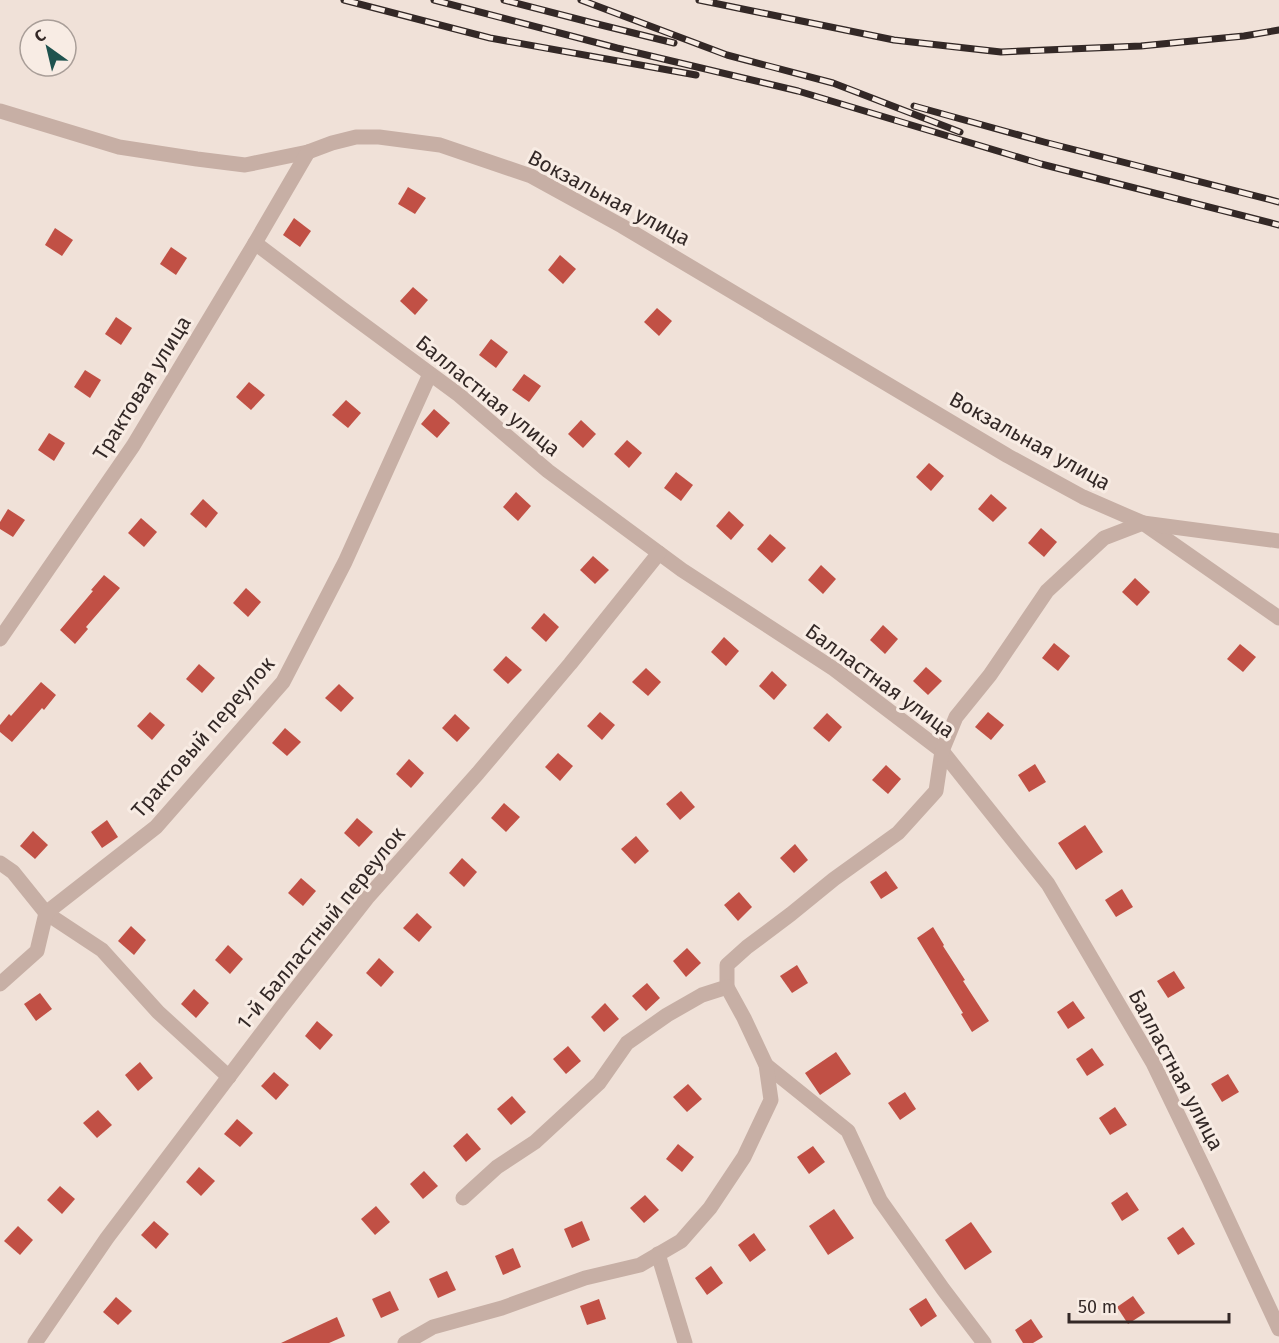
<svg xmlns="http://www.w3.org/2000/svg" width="1279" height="1343" font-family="'Fira Sans',sans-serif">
	<rect width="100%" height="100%" fill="#f0e1d8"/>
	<g fill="#c15045">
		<polygon points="408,187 426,198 415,214 398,204"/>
		<polygon points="294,218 311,231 300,247 283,235"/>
		<polygon points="55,228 73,240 62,256 45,245"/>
		<polygon points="171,247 187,258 176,275 160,264"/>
		<polygon points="560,255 576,269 563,284 548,270"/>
		<polygon points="413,287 428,300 415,315 400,301"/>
		<polygon points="657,308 672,321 659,336 644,322"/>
		<polygon points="116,317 132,328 121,345 105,334"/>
		<polygon points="491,339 508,352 496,368 479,355"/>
		<polygon points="85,370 101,380 90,398 74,387"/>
		<polygon points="524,374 541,386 529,402 512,390"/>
		<polygon points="249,382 265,395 251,410 236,397"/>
		<polygon points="346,400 361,413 348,428 332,415"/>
		<polygon points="434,409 450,423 437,438 421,424"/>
		<polygon points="581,420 596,434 583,448 568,434"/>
		<polygon points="49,433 65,443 54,461 38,450"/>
		<polygon points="627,440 642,453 629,468 614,454"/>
		<polygon points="929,463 944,476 931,491 916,477"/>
		<polygon points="676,472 693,485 681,501 664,488"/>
		<polygon points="516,492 531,506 518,521 503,507"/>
		<polygon points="991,494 1007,508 993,522 978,509"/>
		<polygon points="203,499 218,513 206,528 190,514"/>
		<polygon points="8,509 25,520 13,537 0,529 0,522"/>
		<polygon points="729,511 744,525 731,540 716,526"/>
		<polygon points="141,518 157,532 144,547 128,533"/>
		<polygon points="1041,528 1057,542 1044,557 1028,543"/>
		<polygon points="770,534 786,548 772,563 757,549"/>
		<polygon points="593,556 609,570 595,584 580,570"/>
		<polygon points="821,565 836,579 823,594 808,580"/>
		<polygon points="104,575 120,588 86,627 88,629 75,644 60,630 93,591 91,590"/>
		<polygon points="1135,578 1150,592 1137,606 1122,592"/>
		<polygon points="246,588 261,602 248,617 233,603"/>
		<polygon points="544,613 559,627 546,642 531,628"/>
		<polygon points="883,625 898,639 885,654 870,640"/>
		<polygon points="724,637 739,651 726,666 711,652"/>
		<polygon points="1054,643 1070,656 1058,671 1042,658"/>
		<polygon points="1240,644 1256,657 1243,672 1227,659"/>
		<polygon points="506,656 522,670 508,684 493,670"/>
		<polygon points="199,664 215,678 202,693 186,679"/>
		<polygon points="926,667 942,681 928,695 913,681"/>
		<polygon points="646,668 661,682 648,696 632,682"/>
		<polygon points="772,671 787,685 774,700 759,686"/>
		<polygon points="41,682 56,695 44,710 42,708 12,742 0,732 0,725 9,714 11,716"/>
		<polygon points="339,684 354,698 341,712 325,698"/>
		<polygon points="150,712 165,725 152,740 137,726"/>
		<polygon points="600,712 615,725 602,740 587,726"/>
		<polygon points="988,712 1004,725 991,740 975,727"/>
		<polygon points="827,713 842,727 829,742 813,728"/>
		<polygon points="455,714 470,728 457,742 442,728"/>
		<polygon points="285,728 301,742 287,756 272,743"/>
		<polygon points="558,753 573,766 560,781 545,767"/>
		<polygon points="409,759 424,773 411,788 396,774"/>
		<polygon points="1035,764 1046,782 1029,792 1018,775"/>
		<polygon points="886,765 901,779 888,794 872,780"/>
		<polygon points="681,791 695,807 680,820 666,804"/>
		<polygon points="504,803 520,817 506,832 491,818"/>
		<polygon points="357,818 373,832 359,847 344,833"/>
		<polygon points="107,820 118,837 102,848 91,832"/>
		<polygon points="1085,825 1103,852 1076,870 1058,843"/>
		<polygon points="33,831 48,845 35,859 20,846"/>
		<polygon points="636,836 649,851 635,864 621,849"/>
		<polygon points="795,844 808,860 794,873 780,858"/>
		<polygon points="462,858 477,872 464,887 449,873"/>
		<polygon points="886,871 898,888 881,899 870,882"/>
		<polygon points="301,878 316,891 303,906 288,893"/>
		<polygon points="1122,889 1133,907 1116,917 1105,900"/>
		<polygon points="739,892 752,907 738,921 724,905"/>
		<polygon points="417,913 432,927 419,942 403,928"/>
		<polygon points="131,926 146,940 134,955 118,941"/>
		<polygon points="933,927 944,945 943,946 965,980 963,981 989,1021 972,1032 961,1014 963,1013 917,938"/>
		<polygon points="228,945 243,959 230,974 215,960"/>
		<polygon points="687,948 701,963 686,977 673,961"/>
		<polygon points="379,958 394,972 381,987 366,973"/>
		<polygon points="797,965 808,983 792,993 780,976"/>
		<polygon points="1174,971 1185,988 1168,998 1157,981"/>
		<polygon points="647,983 660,998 646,1011 632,996"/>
		<polygon points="194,989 209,1003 196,1018 181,1004"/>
		<polygon points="40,993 52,1009 36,1021 24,1004"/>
		<polygon points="1073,1001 1085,1018 1068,1029 1057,1012"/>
		<polygon points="605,1003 619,1019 604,1032 591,1017"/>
		<polygon points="317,1021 333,1035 320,1050 305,1036"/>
		<polygon points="568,1046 581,1061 566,1074 553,1059"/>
		<polygon points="1092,1048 1104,1065 1087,1076 1076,1059"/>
		<polygon points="836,1052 851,1074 820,1095 805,1073"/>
		<polygon points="140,1062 153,1078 138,1091 125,1075"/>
		<polygon points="274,1072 289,1085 276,1100 261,1086"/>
		<polygon points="1228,1074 1239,1092 1222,1102 1211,1084"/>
		<polygon points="688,1084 702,1099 687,1112 673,1097"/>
		<polygon points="905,1092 916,1109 900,1120 888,1103"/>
		<polygon points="512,1096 526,1112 511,1125 497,1109"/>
		<polygon points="1115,1107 1127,1125 1110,1135 1099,1118"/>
		<polygon points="98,1110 112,1125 97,1138 83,1123"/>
		<polygon points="237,1119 253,1133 240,1147 224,1134"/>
		<polygon points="467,1133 481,1149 466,1162 453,1146"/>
		<polygon points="678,1144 694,1157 682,1172 666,1159"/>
		<polygon points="813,1146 825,1162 809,1174 797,1157"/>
		<polygon points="199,1167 215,1181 201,1196 186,1182"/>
		<polygon points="424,1171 438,1186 423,1199 410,1184"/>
		<polygon points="60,1186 75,1199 62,1214 47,1200"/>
		<polygon points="1127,1192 1139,1210 1122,1221 1111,1203"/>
		<polygon points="645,1195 659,1210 644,1223 630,1208"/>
		<polygon points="376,1206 390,1222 375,1235 361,1219"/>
		<polygon points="834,1209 854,1238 828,1255 809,1226"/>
		<polygon points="154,1221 169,1234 156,1249 141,1235"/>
		<polygon points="582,1221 590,1240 572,1248 564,1229"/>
		<polygon points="971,1222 992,1252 965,1270 945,1240"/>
		<polygon points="18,1226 33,1240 20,1255 4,1241"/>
		<polygon points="1183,1227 1195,1244 1178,1255 1167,1238"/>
		<polygon points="754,1233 766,1250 750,1262 738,1245"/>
		<polygon points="513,1248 521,1267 503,1275 495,1256"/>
		<polygon points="711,1266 723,1283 707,1295 695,1278"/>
		<polygon points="447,1271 456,1290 438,1298 429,1279"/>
		<polygon points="390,1291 399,1310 381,1318 372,1299"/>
		<polygon points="1133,1296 1145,1313 1128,1324 1117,1307"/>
		<polygon points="116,1297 132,1311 118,1325 103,1312"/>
		<polygon points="926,1298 937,1316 921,1327 909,1309"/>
		<polygon points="599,1299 606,1319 587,1325 580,1306"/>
		<polygon points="337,1317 345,1336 329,1343 281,1343"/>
		<polygon points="1031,1319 1043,1337 1033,1343 1023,1343 1015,1330"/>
	</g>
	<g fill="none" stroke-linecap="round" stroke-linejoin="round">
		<g stroke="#c7afa5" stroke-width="15">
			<polyline points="0,111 119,147 197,159 245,165 308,152 332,143 356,137 379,137 440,145 531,176 622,226 1008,456 1083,497 1143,523 1279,618"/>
			<polyline points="255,243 341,308 459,395 548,471 682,570 834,669 942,751 1048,884 1153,1063 1209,1179 1279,1329"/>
			<polyline points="0,639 133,446 255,243 308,152"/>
			<polyline points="0,863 13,872 46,913 102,950 158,1012 229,1077"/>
			<polyline points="0,984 37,951 46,913 156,827 283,682 345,562 430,374"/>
			<polyline points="766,1065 848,1131 880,1200 943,1289 984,1343"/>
			<polyline points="463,1198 497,1167 535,1142 599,1083 627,1043 667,1015 702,995 727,987 727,965 747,947 791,914 834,879 898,833 936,791 942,751 956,717 990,675 1047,591 1104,538 1143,523 1279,541"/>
			<polyline points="658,1254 685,1343"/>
			<polyline points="35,1343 107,1238 280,1009 367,898 478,773 570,664 659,553"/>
			<polyline points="405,1343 433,1327 502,1308 585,1278 640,1265 681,1241 710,1208 744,1157 771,1100 766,1065 744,1018 727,987"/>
		</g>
		<defs>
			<g id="rail">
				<polyline points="344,0 490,38 696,75"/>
				<polyline points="434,0 617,48 798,91 1041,164 1279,225"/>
				<polyline points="504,0 589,22 674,43"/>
				<polyline points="581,0 727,55 833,83 960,132"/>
				<polyline points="699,0 894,40 1001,52 1141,46 1244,36 1279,30"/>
				<polyline points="914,106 1044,142 1279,202"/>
			</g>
		</defs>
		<use href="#rail" stroke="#332826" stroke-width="7"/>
		<use href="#rail" stroke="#f8ece4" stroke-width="4.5" stroke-dasharray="14" stroke-linecap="butt"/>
	</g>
	<g text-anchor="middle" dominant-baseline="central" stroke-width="6" stroke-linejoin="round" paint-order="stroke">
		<g font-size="21" fill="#332826" stroke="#f8ece4">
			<text transform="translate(609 198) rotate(28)">Вокзальная улица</text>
			<text transform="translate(142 388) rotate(-58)">Трактовая улица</text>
			<text transform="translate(488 396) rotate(39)">Балластная улица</text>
			<text transform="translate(1030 441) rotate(29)">Вокзальная улица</text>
			<text transform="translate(880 681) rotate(36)">Балластная улица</text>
			<text transform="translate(203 737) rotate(-49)">Трактовый переулок</text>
			<text transform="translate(321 928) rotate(-51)">1-й Балластный переулок</text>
			<text transform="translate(1176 1070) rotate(62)">Балластная улица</text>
		</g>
	</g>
	<g transform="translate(48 48) rotate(326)"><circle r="28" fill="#f8ece4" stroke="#a99e98" stroke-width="1.5"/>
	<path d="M0-4.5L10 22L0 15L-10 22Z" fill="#1e524e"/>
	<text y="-9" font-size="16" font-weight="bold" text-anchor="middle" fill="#332826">С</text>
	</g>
	<path d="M1069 1313v9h160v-9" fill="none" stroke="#332826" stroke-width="3"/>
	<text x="1078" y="1313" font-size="18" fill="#332826" stroke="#f8ece4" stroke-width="4.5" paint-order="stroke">50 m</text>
</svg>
